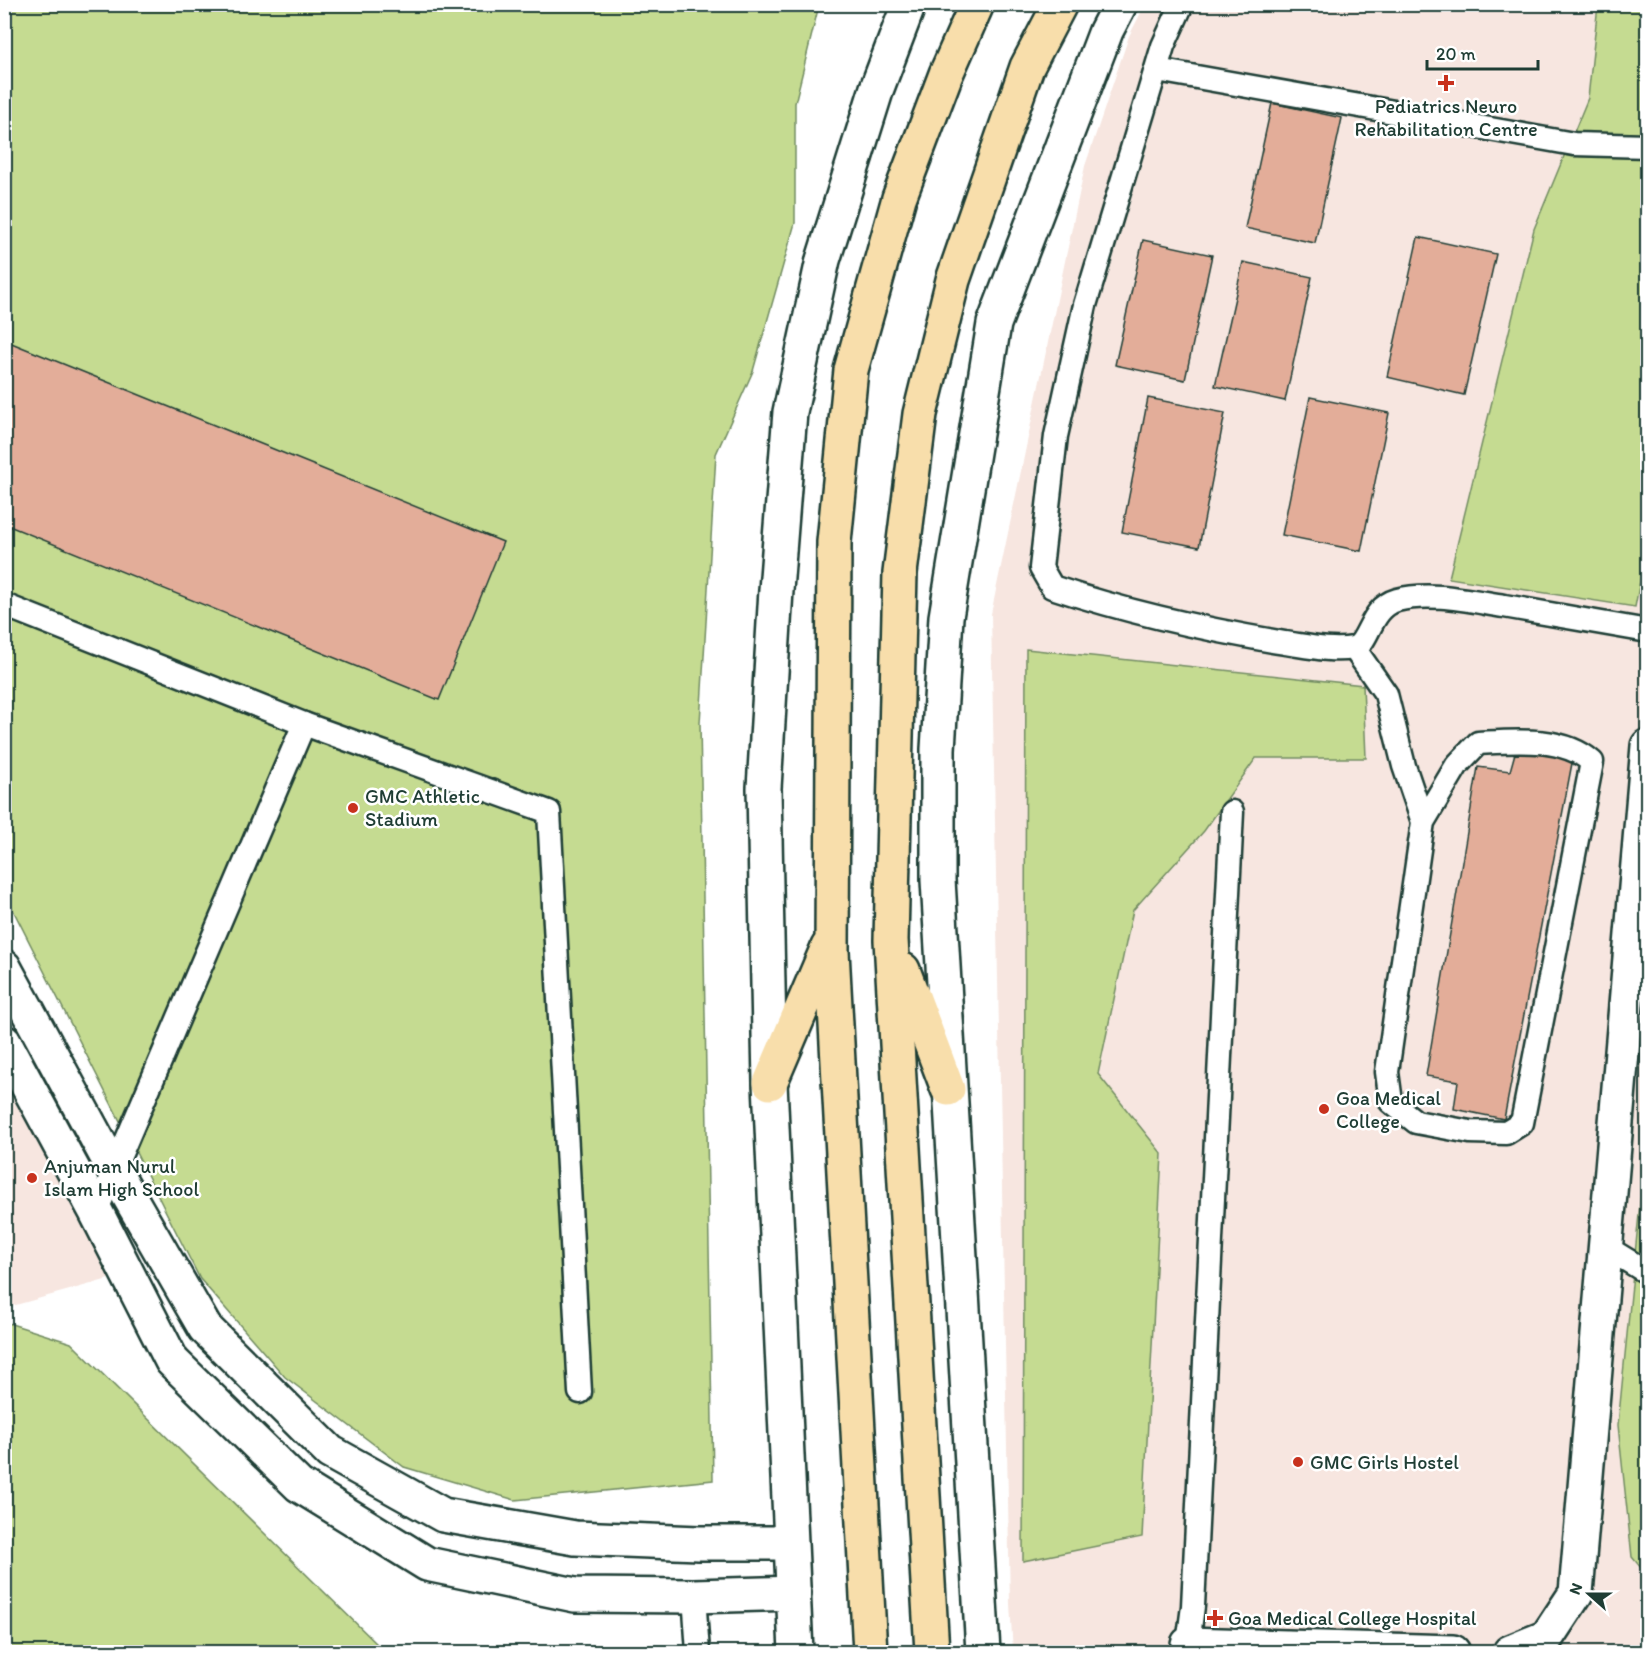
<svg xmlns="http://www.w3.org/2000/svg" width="1652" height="1657" font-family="Itim,sans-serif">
	<rect width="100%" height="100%" fill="#fff"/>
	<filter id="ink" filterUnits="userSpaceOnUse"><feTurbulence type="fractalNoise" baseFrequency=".0167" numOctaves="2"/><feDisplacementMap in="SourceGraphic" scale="12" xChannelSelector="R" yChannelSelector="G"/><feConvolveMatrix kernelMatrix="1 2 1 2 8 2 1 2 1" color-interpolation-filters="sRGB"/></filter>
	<g filter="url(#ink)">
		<g fill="#f7e6e0">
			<polygon points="1145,5 1647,5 1647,1652 1013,1652 1010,1604 991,614 1085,166 1129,36"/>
			<polygon points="4,1080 116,1277 5,1308 4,1308"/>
			<polygon points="380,1647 516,1652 379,1652"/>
		</g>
		<g fill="#c5db91" stroke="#728c62" stroke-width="1.5">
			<polygon points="4,5 819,5 795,103 795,223 753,371 716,454 700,723 713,1480 515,1500 404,1467 285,1377 200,1279 5,894"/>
			<polygon points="1598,5 1647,5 1648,540 1635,607 1449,578 1534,229 1588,98"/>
			<polygon points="1026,649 1363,685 1366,758 1256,758 1204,831 1133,910 1098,1074 1162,1154 1142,1537 1023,1561"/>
			<polygon points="1647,1134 1647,1575 1632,1557 1618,1425"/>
			<polygon points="5,1322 71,1343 380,1647 379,1652 5,1652"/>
		</g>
		<g fill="#e3ad99" stroke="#1f3d34" stroke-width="1.5">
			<polygon points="1272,103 1342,118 1315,243 1245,228"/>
			<polygon points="1418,237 1496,254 1464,395 1387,377"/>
			<polygon points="1143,240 1212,255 1185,380 1115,365"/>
			<polygon points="1243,262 1312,277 1285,401 1215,386"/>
			<polygon points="4,340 503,542 439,700 4,524"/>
			<polygon points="1310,397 1389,413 1361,551 1282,535"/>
			<polygon points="1148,398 1225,413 1199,547 1122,532"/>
			<polygon points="1517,746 1573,758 1504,1119 1454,1109 1458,1081 1426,1076 1478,767 1510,771"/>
		</g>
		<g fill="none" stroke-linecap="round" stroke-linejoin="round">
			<defs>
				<g id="service">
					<path d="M1182 4 1163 46 1085 305 1056 436 1041 568 1052 587C1127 612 1207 630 1285 643 1306 646 1333 652 1353 648 1369 645 1369 608 1397 600 1430 591 1471 601 1504 606 1552 614 1600 623 1648 631"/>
					<polyline points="1157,70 1574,144 1648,146"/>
					<polyline points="4,605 304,724 96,1212"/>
					<path d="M1354 648 1386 694 1404 766 1423 822 1387 1072 1391 1102 1416 1122 1470 1132 1506 1133 1522 1123 1592 762C1563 736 1515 741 1478 743L1457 765 1423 822"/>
					<polyline points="304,724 549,812 580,1392"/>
					<polyline points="1604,1246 1648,1273"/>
					<polyline points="694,1596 698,1652"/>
					<polyline points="1188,1644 1193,1606 1232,812"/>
				</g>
				<g id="minor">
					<polyline points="4,967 114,1170 205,1328 330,1452 443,1515 575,1538 699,1543 790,1543"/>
					<polyline points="4,1042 96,1212 172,1361 299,1485 427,1564 575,1595 694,1596 794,1593"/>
					<polyline points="1188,1652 1188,1644 1453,1652"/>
					<polyline points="1510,1652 1547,1637 1576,1593 1648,746"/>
				</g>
				<g id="tertiary">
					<polyline points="796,1652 770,1083 764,788 776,590 790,412 823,260 877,88 909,4"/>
					<polyline points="983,1652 938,880 938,749 946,617 994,324 1106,31 1120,4"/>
				</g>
				<g id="trunk">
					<polyline points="903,970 948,1089"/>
					<polyline points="770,1083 828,947"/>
					<polyline points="870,1652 832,951 834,542 851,370 899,198 946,74 977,4"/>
					<polyline points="932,1652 891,940 900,573 920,414 953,280 1027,67 1060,4"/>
				</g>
			</defs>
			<use href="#service" stroke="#1f3d34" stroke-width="27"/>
			<use href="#minor" stroke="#1f3d34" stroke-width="38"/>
			<use href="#tertiary" stroke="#1f3d34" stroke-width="38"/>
			<use href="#trunk" stroke="#1f3d34" stroke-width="38"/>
			<use href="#service" stroke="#fff" stroke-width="22"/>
			<use href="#minor" stroke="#fff" stroke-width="33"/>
			<use href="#tertiary" stroke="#fff" stroke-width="33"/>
			<use href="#trunk" stroke="#f8deab" stroke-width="33"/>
		</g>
	</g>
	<g fill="#c8321e" stroke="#fff" stroke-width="2">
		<path d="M1443 74h6v6h6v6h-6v6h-6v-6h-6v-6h6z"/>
		<circle cx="353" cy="808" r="6"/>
		<circle cx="1324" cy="1109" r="6"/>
		<circle cx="32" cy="1178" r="6"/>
		<circle cx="1298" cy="1462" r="6"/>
		<path d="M1212 1609h6v6h6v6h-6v6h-6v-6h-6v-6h6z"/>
	</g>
	<g text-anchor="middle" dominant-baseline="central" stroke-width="5" stroke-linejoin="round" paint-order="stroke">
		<g font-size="20" fill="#1f3d34" stroke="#fff" text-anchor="start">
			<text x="1446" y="106" text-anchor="middle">Pediatrics Neuro<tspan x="1446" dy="23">Rehabilitation Centre</tspan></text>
			<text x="365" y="796">GMC Athletic<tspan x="365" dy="23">Stadium</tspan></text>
			<text x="1336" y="1098">Goa Medical<tspan x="1336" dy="23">College</tspan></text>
			<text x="44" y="1166">Anjuman Nurul<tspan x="44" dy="23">Islam High School</tspan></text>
			<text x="1310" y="1462">GMC Girls Hostel</text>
			<text x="1228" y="1618">Goa Medical College Hospital</text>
		</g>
	</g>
	<rect width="1652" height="1657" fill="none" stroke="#fff" stroke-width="24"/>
	<rect x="12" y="12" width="1628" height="1633" fill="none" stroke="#1f3d34" stroke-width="2" filter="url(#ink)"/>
	<g transform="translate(1589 1594) rotate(291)" stroke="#ffffff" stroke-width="4.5" paint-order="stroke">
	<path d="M0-4.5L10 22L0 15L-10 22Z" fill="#1f3d34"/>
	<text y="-9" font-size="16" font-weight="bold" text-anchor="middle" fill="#1f3d34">N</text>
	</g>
	<path d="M1427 60v9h111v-9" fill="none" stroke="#1f3d34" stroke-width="3"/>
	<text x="1436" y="60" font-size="18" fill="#1f3d34" stroke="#ffffff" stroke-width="4.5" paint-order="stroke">20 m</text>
</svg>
